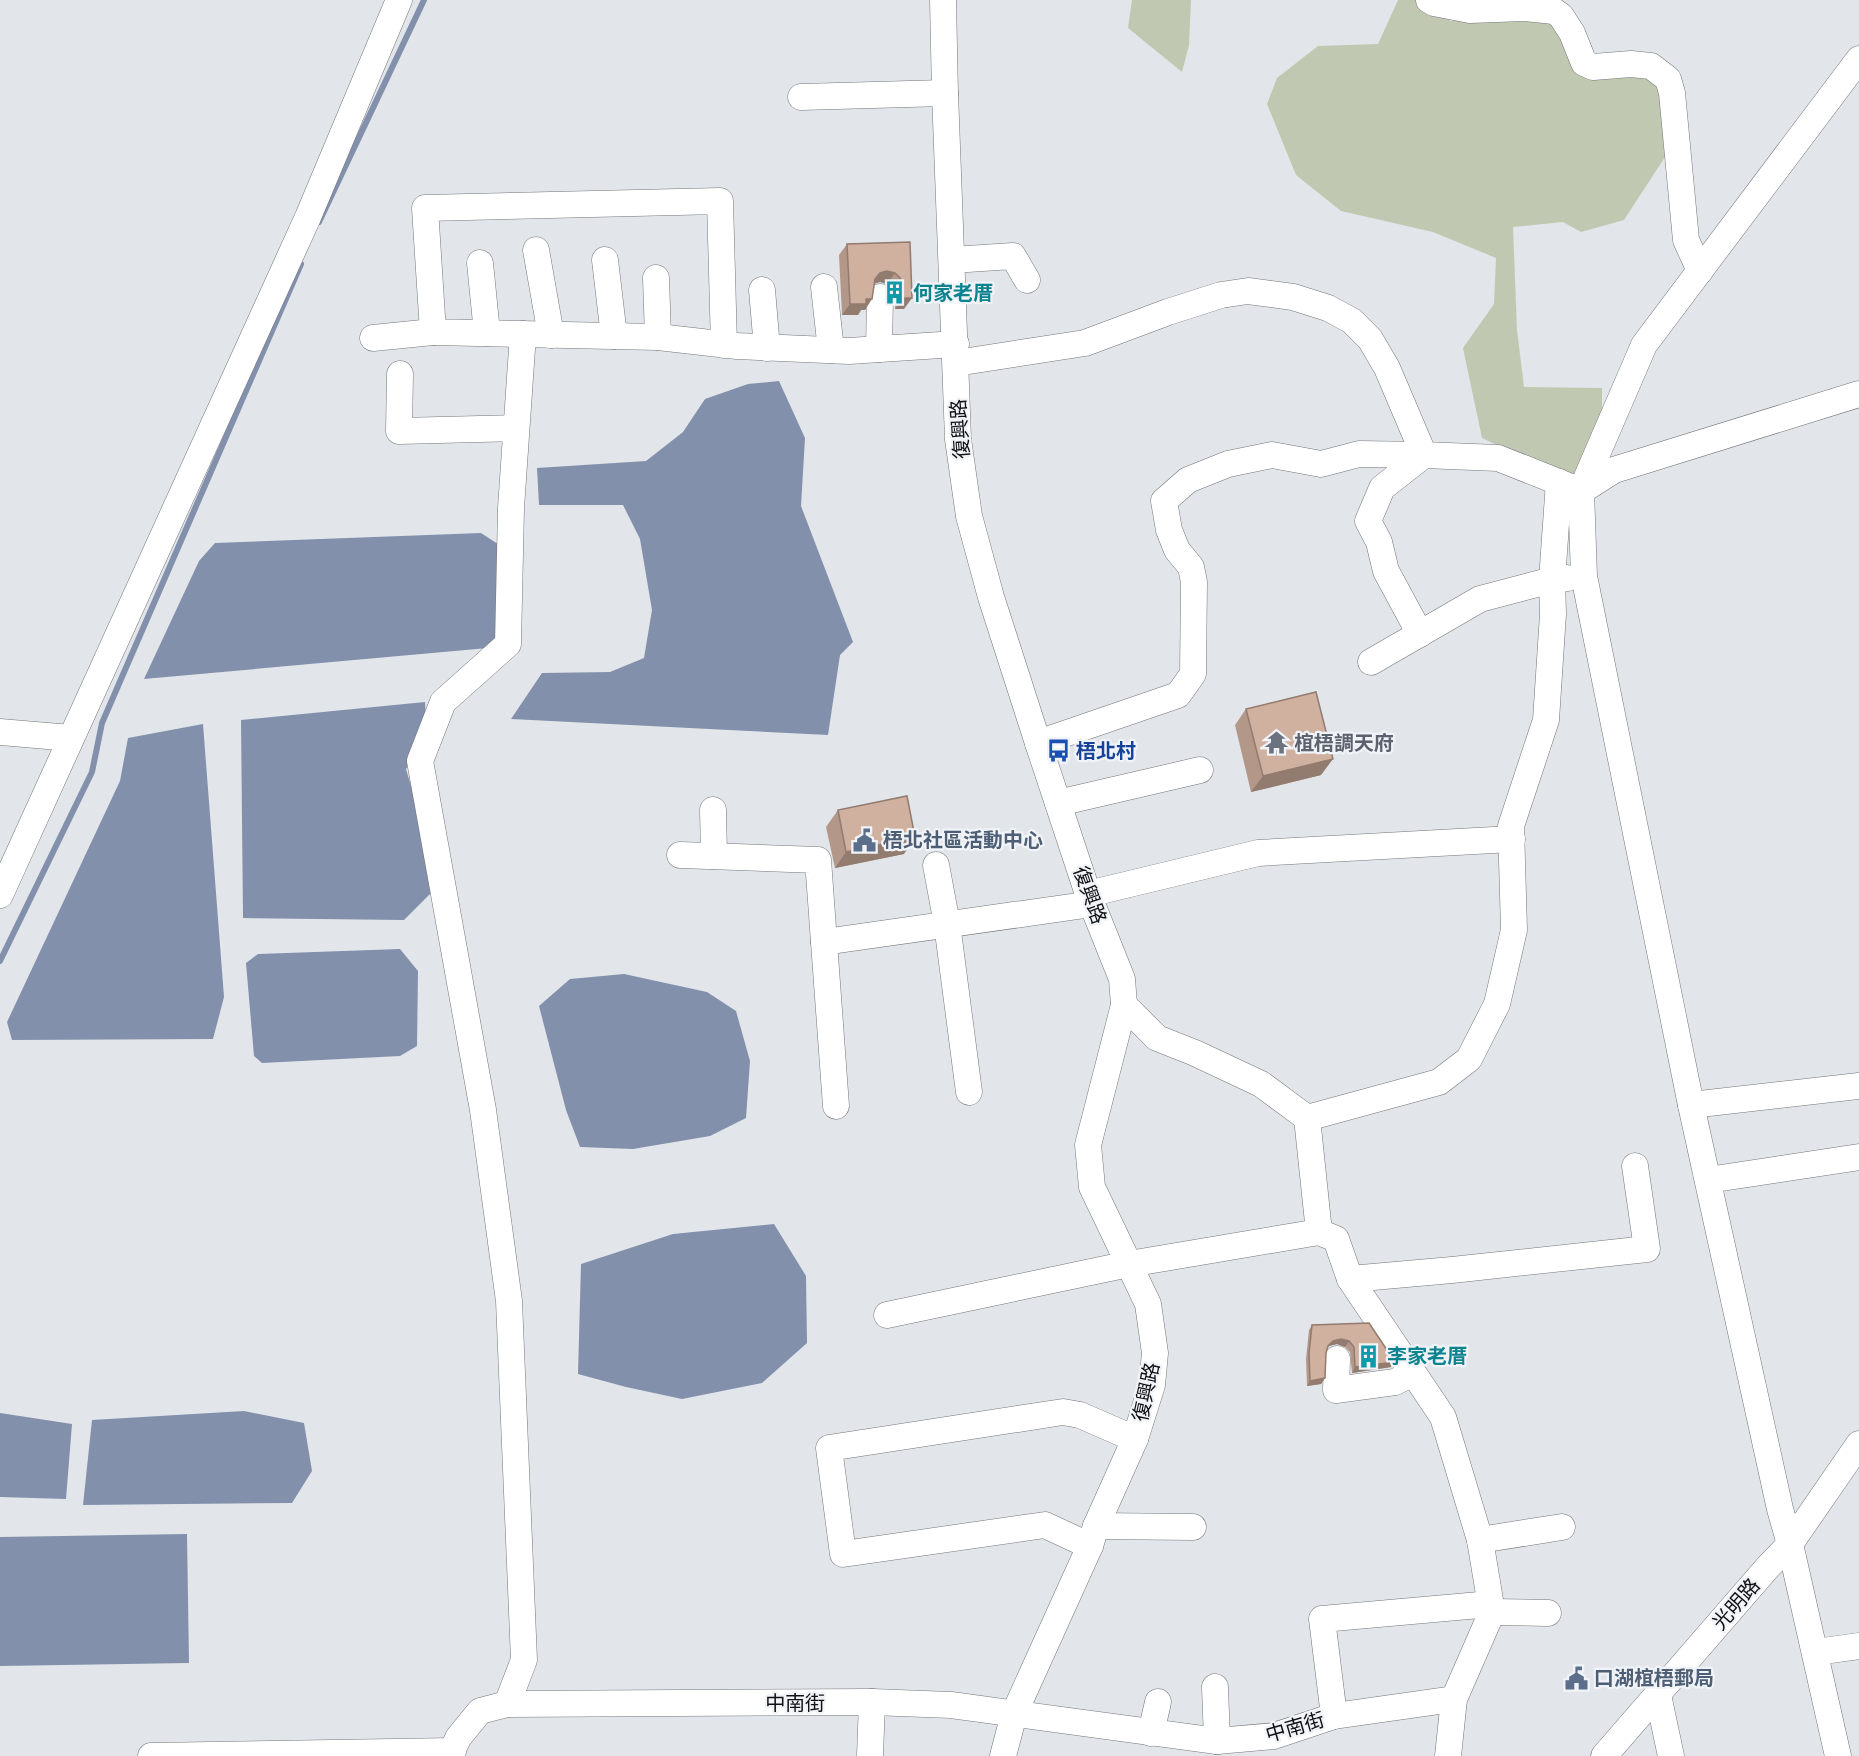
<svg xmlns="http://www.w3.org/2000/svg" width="1859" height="1756" font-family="Montserrat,'Noto Sans TC',sans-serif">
	<rect width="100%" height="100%" fill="#e2e6ea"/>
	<g fill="#c1c8b1">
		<polygon points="1132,0 1191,0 1189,45 1182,72 1128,28"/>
		<polygon points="1398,0 1418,0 1451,21 1533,15 1552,20 1571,55 1577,75 1649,68 1660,81 1665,157 1624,220 1581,232 1563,222 1513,227 1517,330 1524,387 1602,388 1602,414 1575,477 1552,471 1482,438 1463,348 1494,304 1496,258 1433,232 1341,211 1296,175 1267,104 1277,78 1318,46 1378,44"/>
	</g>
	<g fill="#8290ac">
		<polygon points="779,381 805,438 801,506 853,642 840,655 828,735 511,719 542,673 610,672 644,658 652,610 640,539 623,505 539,505 537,468 646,461 683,432 705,399 748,384"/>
		<polygon points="481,533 504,548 499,647 144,679 199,561 215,543"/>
		<polygon points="425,702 427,741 406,769 440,884 404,920 243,918 241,720"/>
		<polygon points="203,724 224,997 213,1039 12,1040 7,1022 120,781 128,738"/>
		<polygon points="400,949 418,971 417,1046 400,1056 262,1063 254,1056 246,963 258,954"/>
		<polygon points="624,974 707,992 736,1011 750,1061 746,1118 710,1136 633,1149 580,1147 566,1110 539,1006 570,979"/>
		<polygon points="774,1224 806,1276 807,1343 762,1383 682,1399 626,1387 578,1374 581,1264 673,1234"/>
		<polygon points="244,1411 304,1423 312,1471 292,1503 83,1505 92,1420"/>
		<polygon points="0,1413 72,1424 66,1499 0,1497"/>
		<polygon points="187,1534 189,1663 0,1666 0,1537"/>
	</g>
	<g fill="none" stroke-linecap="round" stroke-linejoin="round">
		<g stroke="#8290ac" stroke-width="6">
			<polyline points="319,222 424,0"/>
			<polyline points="0,961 92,772 102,723 301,264"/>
		</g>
		<defs>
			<g id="minor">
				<polyline points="943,0 945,93 958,439 969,516 991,597 1038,743 1088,894 1122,979 1124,1005 1088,1145 1092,1187 1148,1304 1155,1353 1152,1385 1135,1439 1096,1526 1090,1546 1014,1714 1003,1756"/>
				<polyline points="1429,0 1434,3 1470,10 1524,8 1554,11 1561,16 1572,33 1584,63 1593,67 1631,64 1651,66 1668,79 1672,93 1686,240 1700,271"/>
				<polyline points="801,97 945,93"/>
				<polyline points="536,250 551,335"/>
				<polyline points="605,260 614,336"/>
				<polyline points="952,260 1013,256 1027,280"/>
				<polyline points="480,263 487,333"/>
				<polyline points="656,278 658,337"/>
				<polyline points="824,287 831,350"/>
				<polyline points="762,290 767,348"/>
				<polyline points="373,338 433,332"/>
				<polyline points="724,345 720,201 425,208 433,332 658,337 737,346 849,351 956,344"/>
				<polyline points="879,349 880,297"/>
				<polyline points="956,363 1085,343 1168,312 1221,295 1248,291 1293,297 1328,308 1352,321 1370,339 1387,368 1424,455 1498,458 1581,491 1614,470 1859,394"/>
				<polyline points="400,374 399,431 516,428"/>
				<polyline points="1420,634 1386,571 1379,542 1368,521 1382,488 1424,455"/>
				<polyline points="1371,662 1480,599 1552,580 1567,578"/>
				<polyline points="0,732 71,738"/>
				<polyline points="1038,743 1178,695 1193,674 1194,582 1191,567 1177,550 1169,530 1164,501 1188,480 1228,464 1272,455 1321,464 1359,454 1424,455"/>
				<polyline points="1058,803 1200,770"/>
				<polyline points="713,810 714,856"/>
				<polyline points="680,855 818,860 836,1106"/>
				<polyline points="936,865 947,924 969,1092"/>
				<polyline points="1088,894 1258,853 1512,839"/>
				<polyline points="0,895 308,217 399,0"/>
				<polyline points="824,942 1092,904"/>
				<polyline points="1124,1005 1157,1038 1195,1053 1261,1084 1307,1118 1439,1082 1469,1059 1497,1004 1514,930 1511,826 1546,720 1553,614 1552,580 1559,482"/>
				<polyline points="1691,1105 1859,1086"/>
				<polyline points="1307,1118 1319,1232 1336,1239 1350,1279 1443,1417 1480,1540 1492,1612 1454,1699 1448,1756"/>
				<polyline points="1708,1180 1859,1157"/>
				<polyline points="1350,1279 1452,1270 1647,1249 1635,1166"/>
				<polyline points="887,1315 1129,1264 1319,1232"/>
				<polyline points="1337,1359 1336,1390 1395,1382 1413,1373"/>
				<polyline points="1096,1526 1193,1527"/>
				<polyline points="1480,1540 1562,1527"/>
				<polyline points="1090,1546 1045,1525 843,1554 829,1448 1063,1412 1080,1415 1135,1439"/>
				<polyline points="1492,1612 1548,1613"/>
				<polyline points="1816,1652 1859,1646"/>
				<polyline points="1215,1687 1217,1741"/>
				<polyline points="1658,1695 1671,1756"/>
				<polyline points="507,1704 524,1660 509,1301 483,1110 420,761 443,702 508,644 511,508 523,334"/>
				<polyline points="1334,1716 1322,1619 1491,1604"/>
				<polyline points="1151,1733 1158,1702"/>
				<polyline points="151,1756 453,1751"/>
				<polyline points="450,1756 458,1738 480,1711 507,1704 872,1702 951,1705 1217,1741 1274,1736 1334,1716 1454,1699"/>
				<polyline points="870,1756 872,1702"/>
				<polyline points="1604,1756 1767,1568 1790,1544 1859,1444"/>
				<polyline points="1838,1756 1790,1544 1780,1509 1691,1105 1584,576 1581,491 1644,345 1859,59"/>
			</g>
		</defs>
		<use href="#minor" stroke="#73767a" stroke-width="27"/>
		<use href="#minor" stroke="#fff" stroke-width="26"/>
	</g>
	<g fill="#b39788">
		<polygon points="910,242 904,309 895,309 895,297 893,289 887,284 880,282 874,284 865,310 861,310 858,315 842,315 839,255 847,244"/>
		<polygon points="1246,709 1321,775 1251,792 1235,725"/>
		<polygon points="838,810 904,854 835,868 826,827"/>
		<polygon points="1369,1323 1391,1367 1352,1373 1350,1352 1345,1347 1337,1344 1329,1346 1327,1348 1326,1353 1325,1378 1321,1384 1307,1386 1306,1359 1309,1330 1312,1325"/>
	</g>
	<g fill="#927b6f">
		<polygon points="887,271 895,273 887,284 880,282 872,284 875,279 880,273"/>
		<polygon points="902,298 912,298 904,309 895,309"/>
		<polygon points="866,299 872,299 865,310 861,310 858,315 842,315 850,304"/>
		<polygon points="1333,759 1321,775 1251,792 1263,776"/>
		<polygon points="915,837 904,854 835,868 846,852"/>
		<polygon points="1341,1339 1349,1341 1345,1347 1337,1344 1329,1346 1324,1352 1333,1341"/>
		<polygon points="1395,1362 1391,1367 1352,1373 1355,1367"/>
		<polygon points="1325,1378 1321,1384 1307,1386 1310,1381"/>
	</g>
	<g fill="#d0b09e" stroke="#927b6f" stroke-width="1.5">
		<polygon points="910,242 912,298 902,298 903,286 900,278 895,273 887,271 880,273 875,279 872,299 866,299 866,304 850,304 847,244"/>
		<polygon points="1316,692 1333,759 1263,776 1246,709"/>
		<polygon points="907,796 915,837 846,852 838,810"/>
		<polygon points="1369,1323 1395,1362 1355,1367 1354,1347 1349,1341 1341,1339 1333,1341 1328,1346 1326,1353 1325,1378 1310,1381 1309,1353 1312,1325"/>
	</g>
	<defs>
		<symbol id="building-bare" viewBox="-9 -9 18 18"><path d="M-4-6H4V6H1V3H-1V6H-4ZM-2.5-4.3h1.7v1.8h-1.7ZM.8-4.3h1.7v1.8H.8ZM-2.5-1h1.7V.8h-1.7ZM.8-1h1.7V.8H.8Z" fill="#0f9aa8" stroke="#f0f3f7" stroke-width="2.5" paint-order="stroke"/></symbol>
		<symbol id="temple-bare" viewBox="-9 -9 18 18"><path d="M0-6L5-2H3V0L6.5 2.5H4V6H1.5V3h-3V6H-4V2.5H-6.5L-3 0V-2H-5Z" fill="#6b7280" stroke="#f0f3f7" stroke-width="2.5" paint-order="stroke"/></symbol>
		<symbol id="bus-bare" viewBox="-9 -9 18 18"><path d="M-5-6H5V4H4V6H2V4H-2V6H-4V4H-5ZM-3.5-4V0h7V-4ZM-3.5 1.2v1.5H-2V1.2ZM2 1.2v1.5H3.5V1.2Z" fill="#1a4fb4" stroke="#f0f3f7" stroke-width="2.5" paint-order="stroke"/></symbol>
		<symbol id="civic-bare" viewBox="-9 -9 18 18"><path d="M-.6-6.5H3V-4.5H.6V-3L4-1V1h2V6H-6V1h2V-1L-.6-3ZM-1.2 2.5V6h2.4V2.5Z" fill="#5c6f8a" stroke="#f0f3f7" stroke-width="2.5" paint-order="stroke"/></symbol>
	</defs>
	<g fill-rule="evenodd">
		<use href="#building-bare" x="878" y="276" width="33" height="33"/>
		<use href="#temple-bare" x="1260" y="726" width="33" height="33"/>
		<use href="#bus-bare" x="1042" y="734" width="33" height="33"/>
		<use href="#civic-bare" x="848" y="824" width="33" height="33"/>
		<use href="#building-bare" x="1352" y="1340" width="33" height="33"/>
		<use href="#civic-bare" x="1560" y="1662" width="33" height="33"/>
	</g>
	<g text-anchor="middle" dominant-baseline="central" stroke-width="4.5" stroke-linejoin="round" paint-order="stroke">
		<g font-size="20" font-weight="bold" fill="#0d838f" stroke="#f0f3f7" text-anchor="start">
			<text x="913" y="293">何家老厝</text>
			<text x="1387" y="1356">李家老厝</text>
		</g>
		<g font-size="20" fill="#0f1112" stroke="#f0f3f7">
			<text transform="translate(960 429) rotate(-94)">復興路</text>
			<text transform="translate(1090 895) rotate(70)">復興路</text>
			<text transform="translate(1146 1392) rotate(-78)">復興路</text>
			<text transform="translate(1736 1604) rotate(-49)">光明路</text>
			<text x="795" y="1703">中南街</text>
			<text transform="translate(1295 1727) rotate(-16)">中南街</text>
		</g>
		<g font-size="20" font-weight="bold" fill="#5b616d" stroke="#f0f3f7" text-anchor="start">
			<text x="1294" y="743">椬梧調天府</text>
		</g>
		<g font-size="20" font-weight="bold" fill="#164399" stroke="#f0f3f7" text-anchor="start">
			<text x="1076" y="751">梧北村</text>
		</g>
		<g font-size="20" font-weight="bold" fill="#4e5e75" stroke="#f0f3f7" text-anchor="start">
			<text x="883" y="840">梧北社區活動中心</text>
			<text x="1594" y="1678">口湖椬梧郵局</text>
		</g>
	</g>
</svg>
